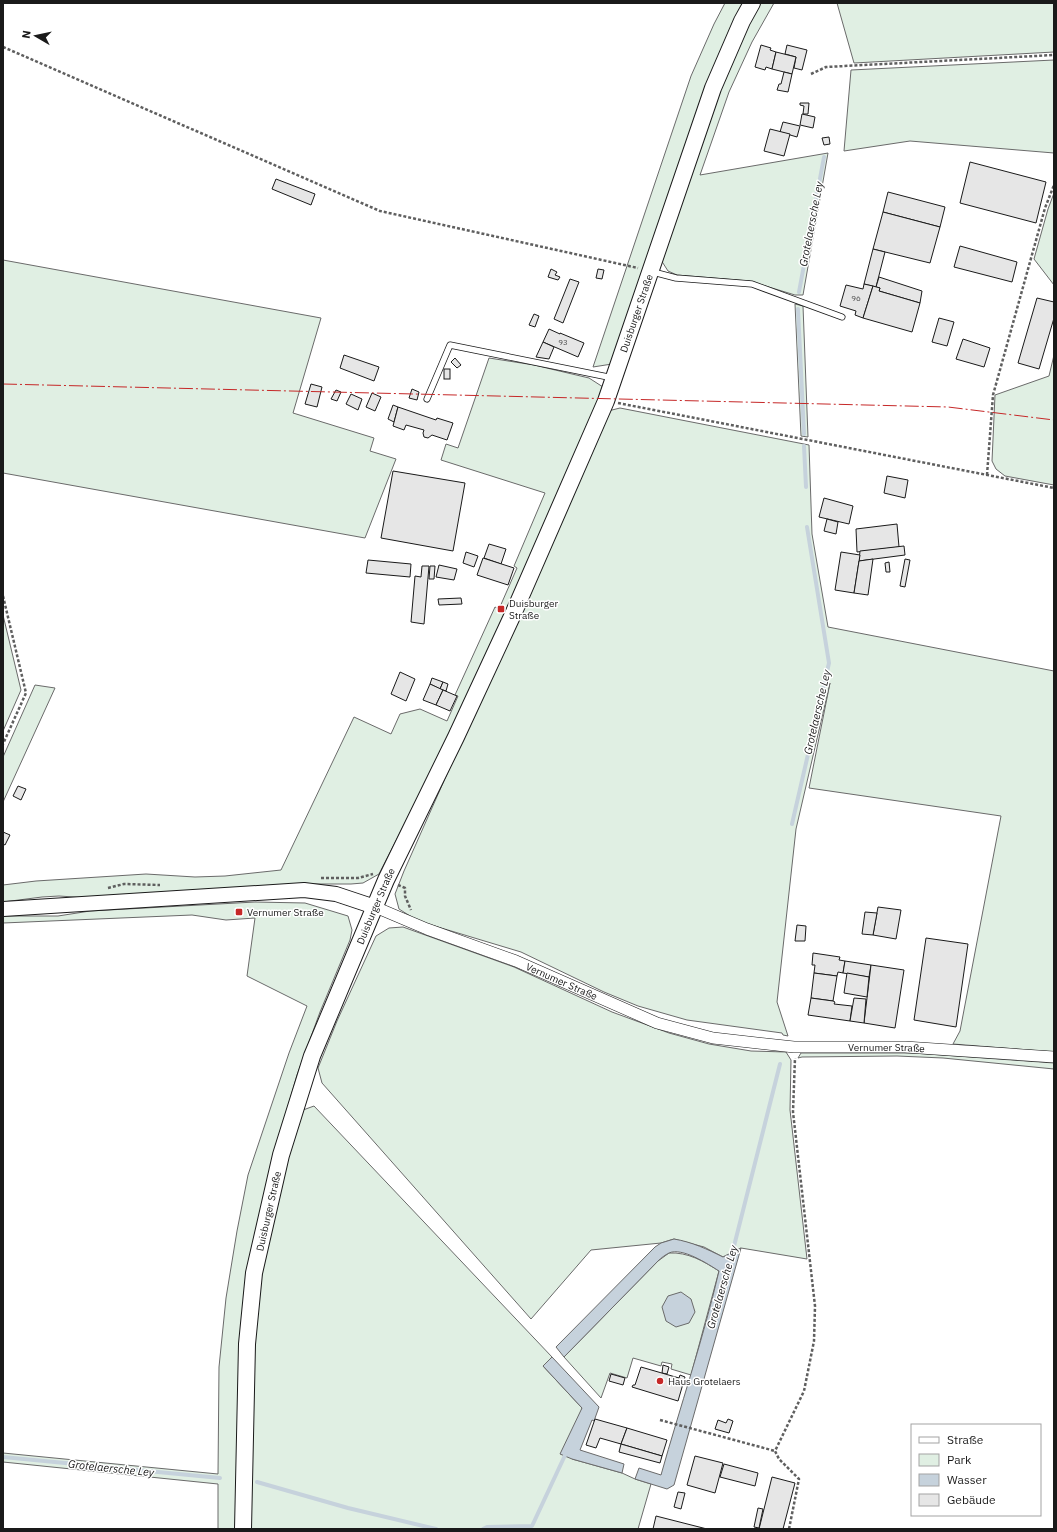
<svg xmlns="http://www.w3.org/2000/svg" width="1057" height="1532" font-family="'IBM Plex Sans',sans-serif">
	<rect width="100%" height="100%" fill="#fff"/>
	<g fill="#e0efe3" stroke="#6a6a6a">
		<polygon points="725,3 745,3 612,364 593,367 691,76 714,24"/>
		<polygon points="760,3 774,3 752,42 729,92 700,175 828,153 803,295 795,295 749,281 677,275 668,271 661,260 720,88 748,25"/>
		<polygon points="837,3 1054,3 1054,52 854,63"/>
		<polygon points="1054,60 1054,153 910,141 844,151 851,70"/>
		<polygon points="1054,193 1054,285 1034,259 1048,209"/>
		<polygon points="3,260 321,318 293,413 374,438 370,451 396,459 365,538 3,473"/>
		<polygon points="795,304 803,306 808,437 801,436"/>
		<polygon points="1054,355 1054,485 1005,476 996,469 992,461 995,395 1049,376"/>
		<polygon points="489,358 534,365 589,378 603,387 587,427 460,715 379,874 363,883 351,884 310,884 89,898 59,896 42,897 3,902 3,885 36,881 146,874 195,877 225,876 281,870 354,717 391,734 400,714 420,709 447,721 458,696 455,695 495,607 499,609 517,568 514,566 545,493 441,460 446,444 458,448"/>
		<polygon points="620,408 809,445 812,534 828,627 1054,671 1054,1052 953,1044 960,1031 1001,816 809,788 830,683 796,829 777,1002 788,1036 783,1035 782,1033 687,1020 638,1006 604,992 521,952 418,921 399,909 395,894 404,871 608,411"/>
		<polygon points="3,615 21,690 3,731"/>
		<polygon points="35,685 55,688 3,802 3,757"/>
		<polygon points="255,902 305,903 348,916 352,930 350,940 320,1012 297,1075 268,1176 236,1529 218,1529 218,1484 3,1462 3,1453 218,1474 219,1367 226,1298 237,1231 248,1175 289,1053 307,1006 247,976 255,918 226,920 192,915 3,923 3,916 58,916 90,911"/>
		<polygon points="403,927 514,967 612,1012 669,1033 709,1044 751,1051 786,1052 791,1060 790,1110 807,1259 741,1248 723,1257 704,1247 674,1239 661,1243 591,1250 531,1319 322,1083 318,1068 337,1021 376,936 389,928"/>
		<polygon points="801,1053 913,1053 1054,1063 1054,1069 943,1058 897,1056 802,1057 798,1058"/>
		<polygon points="314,1106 552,1357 543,1366 582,1408 572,1459 622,1473 635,1479 651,1484 638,1529 249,1529 253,1360 258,1300 267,1240 279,1184 303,1110"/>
		<path d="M669 1253C688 1252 703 1261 719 1271L691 1375 671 1369 672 1364 662 1362 661 1366 633 1358 627 1378 610 1373 601 1398 564 1357 658 1261Z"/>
	</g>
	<g fill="#c6d2dc" stroke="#6a6a6a">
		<path d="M674 1239C692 1242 707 1249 723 1257L741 1248 674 1485 667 1489 635 1479 639 1468 661 1475C680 1407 703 1340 719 1271 708 1264 682 1247 669 1253 665 1255 661 1258 658 1261L564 1357 556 1347 655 1247 661 1243Z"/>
		<polygon points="681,1292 691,1299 695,1312 689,1323 676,1327 666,1321 662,1307 668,1296"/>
		<polygon points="552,1357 599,1407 594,1421 592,1420 580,1450 624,1464 622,1473 572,1459 560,1454 582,1408 543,1366"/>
	</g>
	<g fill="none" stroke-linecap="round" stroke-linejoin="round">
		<g stroke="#c6d2dc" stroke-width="4">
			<polyline points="799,292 824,157"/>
			<polyline points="798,309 804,434"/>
			<polyline points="804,446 806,487"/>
			<polyline points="792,824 829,663 807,527"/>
			<polyline points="731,1258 780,1064"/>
			<polyline points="3,1457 220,1478"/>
			<polyline points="257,1482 348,1508 436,1529"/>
			<polyline points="483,1529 487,1527 532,1526 567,1451"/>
		</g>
	</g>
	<g fill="#e6e6e6" stroke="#1a1a1a">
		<polygon points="761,45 771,48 770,50 776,52 772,69 766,67 765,70 755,67"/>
		<polygon points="787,45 807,50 802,70 794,68 796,57 785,54"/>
		<polygon points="776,52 796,57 792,74 772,69"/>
		<polygon points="784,72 792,74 788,92 777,90 779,84 781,84"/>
		<polygon points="800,103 809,103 808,114 803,114 804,106 800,105"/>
		<polygon points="802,114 815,117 813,128 800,125"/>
		<polygon points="783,122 800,126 797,137 780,132"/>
		<polygon points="770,129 790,134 784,156 764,151"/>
		<polygon points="829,137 830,144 824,145 822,138"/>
		<polygon points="970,162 1046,182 1036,223 960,203"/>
		<polygon points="276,179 315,194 311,205 272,189"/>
		<polygon points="888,192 945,207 940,227 883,212"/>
		<polygon points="883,212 940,227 930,263 873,249"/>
		<polygon points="960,246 1017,262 1012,282 954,267"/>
		<polygon points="873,249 885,252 876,287 864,284"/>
		<polygon points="551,269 557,272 555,275 560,277 558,280 548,277"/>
		<polygon points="598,269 604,270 602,279 596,278"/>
		<polygon points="879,277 922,291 920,303 879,291 880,288 876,287"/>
		<polygon points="570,279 579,282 563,323 554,319"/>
		<polygon points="864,284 873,286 863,318 855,315 856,311 840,306 846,285 863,289"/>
		<polygon points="873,286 880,288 879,291 920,303 912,332 863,318"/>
		<polygon points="1037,298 1054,302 1054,318 1039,369 1018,363"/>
		<polygon points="534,314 539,316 535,327 529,325"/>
		<polygon points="939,318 954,322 947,346 932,342"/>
		<polygon points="549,329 560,334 560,333 584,343 578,357 543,342"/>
		<polygon points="963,339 990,348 984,367 956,359"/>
		<polygon points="543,342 554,347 549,359 536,357"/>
		<polygon points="344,355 379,367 374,381 340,368"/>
		<polygon points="455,358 461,365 457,368 451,362"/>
		<rect x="444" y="369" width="6" height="10"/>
		<polygon points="311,384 322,387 317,407 305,404"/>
		<polygon points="412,389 419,392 417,400 409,398"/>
		<polygon points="336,390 341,392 337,401 331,399"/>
		<polygon points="372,393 381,397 375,411 366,407"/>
		<polygon points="351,394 362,399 358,410 346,404"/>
		<polygon points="393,405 398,407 394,422 388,419"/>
		<polygon points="398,407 436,420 437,418 453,423 447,440 432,435 428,438 424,437 423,433 424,430 406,425 404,430 393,426"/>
		<polygon points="393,471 465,483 453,551 381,538"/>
		<polygon points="887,476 908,480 905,498 884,493"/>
		<polygon points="824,498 853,506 849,524 819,517"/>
		<polygon points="827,519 838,522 836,534 824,531"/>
		<polygon points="897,524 899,547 857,552 856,529"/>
		<polygon points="489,544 506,549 501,564 484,558"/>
		<polygon points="904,546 905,555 859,561 860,551"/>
		<polygon points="466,552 478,556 474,567 463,563"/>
		<polygon points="841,552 860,555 854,593 835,590"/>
		<polygon points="483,558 514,568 508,585 477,575"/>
		<polygon points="873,559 868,595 854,593 859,561"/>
		<polygon points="905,559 910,560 905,587 900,586"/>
		<polygon points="368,560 411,564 410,577 366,573"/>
		<polygon points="889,562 890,572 886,572 885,563"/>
		<polygon points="439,565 457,569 454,580 436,577"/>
		<polygon points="422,566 429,566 424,624 411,622 415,576 421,577"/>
		<polygon points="430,566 435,566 434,579 429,579"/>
		<polygon points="461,598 462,604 439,605 438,599"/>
		<polygon points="400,672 415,679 406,701 391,694"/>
		<polygon points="432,678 443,682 440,689 430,684"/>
		<polygon points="443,682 448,684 446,691 440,689"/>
		<polygon points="430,684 443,690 436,705 423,700"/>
		<polygon points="443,690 457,696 450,711 436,705"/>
		<polygon points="18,786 26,789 21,800 13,796"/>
		<polygon points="3,832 10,835 5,845 3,844"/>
		<polygon points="878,907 901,910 896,939 873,935"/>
		<polygon points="865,912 877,913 873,935 862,934"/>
		<polygon points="797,925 806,926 805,941 795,941"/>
		<polygon points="926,938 968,944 956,1027 914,1020"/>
		<polygon points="813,953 840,957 839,960 845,961 843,973 838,972 837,976 814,973 815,965 812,965"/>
		<polygon points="845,961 871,965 869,977 843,973"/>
		<polygon points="871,965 904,970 895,1028 864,1023"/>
		<polygon points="814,973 837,976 833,1001 811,998"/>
		<polygon points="847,973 869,977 867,997 844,993"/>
		<polygon points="811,998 833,1001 835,1002 834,1004 852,1006 850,1021 808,1015"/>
		<polygon points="854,998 866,999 864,1023 850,1021"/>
		<polygon points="663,1365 669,1367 667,1374 662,1373"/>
		<polygon points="641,1367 679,1378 680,1375 685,1377 678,1401 632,1387 633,1385 635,1385"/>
		<polygon points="611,1374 625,1378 623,1385 609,1381"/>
		<polygon points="595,1419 627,1428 621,1444 600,1438 596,1448 586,1445"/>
		<polygon points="728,1419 733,1421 729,1433 715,1429 718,1420 726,1423"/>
		<polygon points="627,1428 667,1440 662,1456 621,1444"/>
		<polygon points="621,1444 662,1456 660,1463 619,1452"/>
		<polygon points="695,1456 723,1463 715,1493 687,1485"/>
		<polygon points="724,1464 758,1473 755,1486 720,1477"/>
		<polygon points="772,1477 795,1483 783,1529 759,1529"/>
		<polygon points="678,1492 685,1493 681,1509 674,1507"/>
		<polygon points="758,1508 763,1509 759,1528 754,1527"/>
		<polygon points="656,1516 707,1529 653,1529"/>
	</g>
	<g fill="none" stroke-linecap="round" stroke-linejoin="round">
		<defs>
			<g id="service">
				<polyline points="653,272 676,278 752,284 842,317"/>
				<polyline points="427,399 450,345 613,378"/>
			</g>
			<g id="minor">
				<path id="s1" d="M375 907 427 929 516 961 657 1023 713 1038 794 1047H905L1054 1057"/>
			</g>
			<polyline id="tertiary" points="3,909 304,890 336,894 375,907"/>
			<g id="secondary">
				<path id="s2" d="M243 1529 247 1344 254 1273 281 1155 312 1056 386 880 456 737 514 612 606 401 713 88 742 21 752 3"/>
			</g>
		</defs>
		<use href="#service" stroke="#1a1a1a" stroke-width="7"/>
		<use href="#minor" stroke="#1a1a1a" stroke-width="12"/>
		<use href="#tertiary" stroke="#1a1a1a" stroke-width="16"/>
		<use href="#secondary" stroke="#1a1a1a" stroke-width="18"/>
		<g stroke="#5f5f5f" stroke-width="2.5" stroke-dasharray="3 2" stroke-linecap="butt">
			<polyline points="3,47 380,211 638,268"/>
			<polyline points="811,74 826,67 1054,55"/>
			<polyline points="618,403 1054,488"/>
			<polyline points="987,475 993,395 1045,208 1054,185"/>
			<polyline points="3,596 26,693 3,744"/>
			<polyline points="321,878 358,878 373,874"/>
			<polyline points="398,885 405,888 405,896 411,910"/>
			<polyline points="108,888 124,884 160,885"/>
			<polyline points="660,1420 775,1451"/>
			<polyline points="789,1529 799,1479 779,1459 775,1451 804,1391 814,1341 815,1306 793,1112 795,1058"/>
		</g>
		<use href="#service" stroke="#fff" stroke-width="5.5"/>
		<use href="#minor" stroke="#fff" stroke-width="11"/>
		<use href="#tertiary" stroke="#fff" stroke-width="14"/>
		<use href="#secondary" stroke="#fff" stroke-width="16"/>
		<polyline stroke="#c62828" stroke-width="1" stroke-dasharray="14 3 2 3" stroke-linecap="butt" points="3,384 948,407 1054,420"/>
	</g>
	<g fill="#c62828" stroke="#fff" stroke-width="1.5">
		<rect x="497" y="605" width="8" height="8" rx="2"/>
		<rect x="235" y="908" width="8" height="8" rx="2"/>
		<circle cx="660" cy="1381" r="4"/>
	</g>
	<g text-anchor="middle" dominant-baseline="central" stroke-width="3" stroke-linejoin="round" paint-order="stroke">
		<g font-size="8" fill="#4d4d4d">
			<text x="856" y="298">96</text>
			<text x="563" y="342">93</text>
		</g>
		<g font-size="10" fill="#1a1a1a" stroke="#fff">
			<text stroke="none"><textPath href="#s2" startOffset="1292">Duisburger Straße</textPath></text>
			<text stroke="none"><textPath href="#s2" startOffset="644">Duisburger Straße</textPath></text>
			<text stroke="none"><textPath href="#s1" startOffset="201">Vernumer Straße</textPath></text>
			<text stroke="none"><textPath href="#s1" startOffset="537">Vernumer Straße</textPath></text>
			<text stroke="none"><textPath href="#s2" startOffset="320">Duisburger Straße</textPath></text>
		</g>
		<g font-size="10" fill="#1a1a1a" stroke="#fff" text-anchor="start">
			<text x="509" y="603">Duisburger<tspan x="509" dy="12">Straße</tspan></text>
			<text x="247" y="912">Vernumer Straße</text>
			<text x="668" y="1381">Haus Grotelaers</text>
		</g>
		<g font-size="11" font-style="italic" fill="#1a1a1a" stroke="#fff">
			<text transform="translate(811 224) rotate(-79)">Grotelaersche Ley</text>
			<text transform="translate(817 712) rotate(-77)">Grotelaersche Ley</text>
			<text transform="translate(722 1287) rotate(-74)">Grotelaersche Ley</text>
			<text transform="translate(111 1468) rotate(6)">Grotelaersche Ley</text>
		</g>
	</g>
	<rect width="1057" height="1532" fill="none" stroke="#1a1a1a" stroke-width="8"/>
	<rect x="911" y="1424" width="130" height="92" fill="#ffffff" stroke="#a3a3a3"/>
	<rect x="919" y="1437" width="20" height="6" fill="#ffffff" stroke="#a3a3a3"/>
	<text x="947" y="1444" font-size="12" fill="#1a1a1a">Straße</text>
	<rect x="919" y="1454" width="20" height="12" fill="#e0efe3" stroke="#a3a3a3"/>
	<text x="947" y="1464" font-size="12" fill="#1a1a1a">Park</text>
	<rect x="919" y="1474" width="20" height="12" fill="#c6d2dc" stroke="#a3a3a3"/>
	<text x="947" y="1484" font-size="12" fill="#1a1a1a">Wasser</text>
	<rect x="919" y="1494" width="20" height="12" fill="#e6e6e6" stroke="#a3a3a3"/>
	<text x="947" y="1504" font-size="12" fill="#1a1a1a">Gebäude</text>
	<g transform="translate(36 36) rotate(279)" stroke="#ffffff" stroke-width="3" paint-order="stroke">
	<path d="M0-3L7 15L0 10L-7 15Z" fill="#1a1a1a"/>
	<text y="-6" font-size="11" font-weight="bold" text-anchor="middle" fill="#1a1a1a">N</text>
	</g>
</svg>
